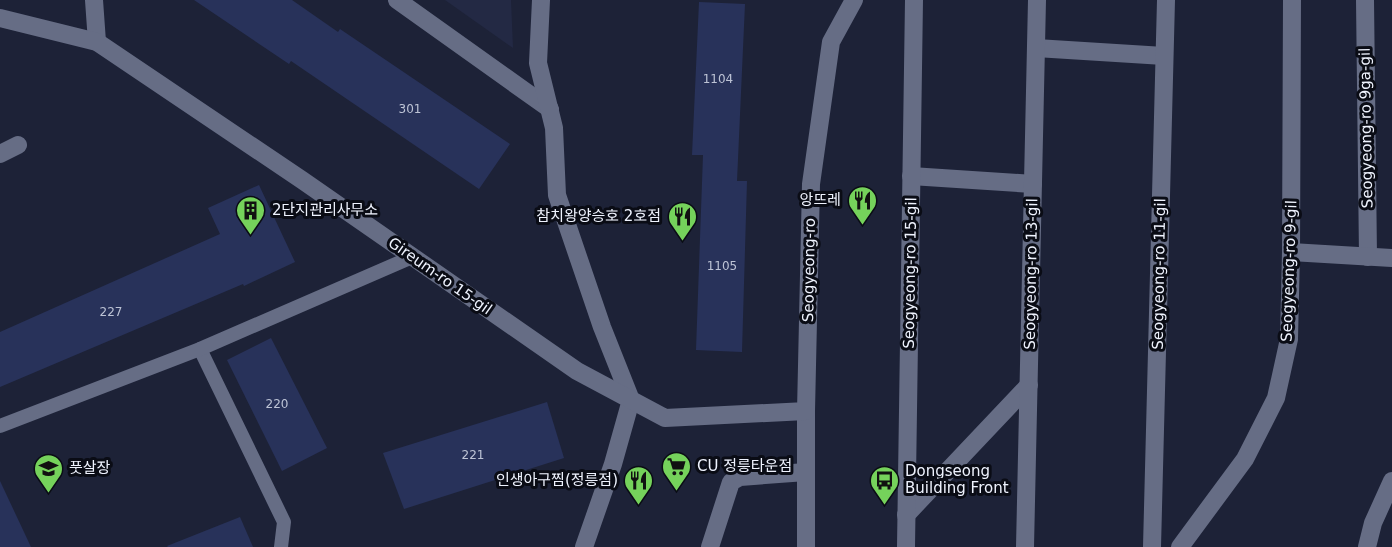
<svg xmlns="http://www.w3.org/2000/svg" width="1392" height="547" font-family="'DejaVu Sans','Noto Sans KR',sans-serif">
	<rect width="100%" height="100%" fill="#1d2237"/>
	<polygon fill="#232944" points="445,0 511,0 513,48"/>
	<g fill="#28325a">
		<polygon points="194,0 292,0 338,32 340,29 510,144 479,189 291,61 289,64"/>
		<polygon points="699,2 745,4 737,181 747,181 742,352 696,350 703,155 692,155"/>
		<polygon points="259,185 295,262 244,286 243,284 0,387 0,332 220,234 208,208"/>
		<polygon points="271,338 327,448 282,471 227,360"/>
		<polygon points="547,402 564,458 404,509 383,453"/>
		<polygon points="0,481 31,547 0,547"/>
		<polygon points="240,517 253,547 168,547 167,546"/>
	</g>
	<g fill="none" stroke-linecap="round" stroke-linejoin="round">
		<g stroke="#666d85" stroke-width="14">
			<polyline points="200,349 284,522 281,547"/>
			<polyline points="0,426 200,349 412,257"/>
		</g>
		<g stroke="#666d85" stroke-width="18">
			<polyline points="94,0 97,42"/>
			<polyline points="397,0 550,109"/>
			<polyline points="541,0 538,63 554,128 557,195 602,327 631,400 613,464 584,547"/>
			<polyline points="1365,0 1368,257"/>
			<polyline points="1036,48 1164,56"/>
			<polyline points="0,154 18,145"/>
			<polyline points="911,176 1033,184"/>
			<polyline points="1291,252 1392,258"/>
			<polyline points="906,515 1029,385"/>
			<polyline points="710,547 731,482 740,477 806,472"/>
			<polyline points="806,547 806,411"/>
			<polyline points="906,547 914,0"/>
			<polyline points="1025,547 1037,0"/>
			<polyline points="1152,547 1166,0"/>
			<polyline points="1180,547 1245,459 1276,398 1289,339 1291,252 1292,0"/>
			<polyline points="1367,547 1373,523 1392,481"/>
		</g>
		<polyline stroke="#666d85" stroke-width="18" points="0,18 97,42 302,180 577,371 665,418 806,411 811,184 831,42 854,0"/>
	</g>
	<defs>
		<symbol id="restaurant-pin" viewBox="-11 -11 22 30"><path d="M0 17L-7.5 6A9.5 9.5 0 1 1 7.5 6Z" fill="#75d25b" stroke="#0a0c15"/><path d="M-5-6h1v4h1v-4h1v4h1v-4h1v5L-1.5 .5V6h-2V.5L-5-1ZM5-6V6H3V1.5H1.5Q1.5-4 5-6Z" fill="#111"/></symbol>
		<symbol id="building-pin" viewBox="-11 -11 22 30"><path d="M0 17L-7.5 6A9.5 9.5 0 1 1 7.5 6Z" fill="#75d25b" stroke="#0a0c15"/><path d="M-4-6H4V6H1V3H-1V6H-4ZM-2.5-4.3h1.7v1.8h-1.7ZM.8-4.3h1.7v1.8H.8ZM-2.5-1h1.7V.8h-1.7ZM.8-1h1.7V.8H.8Z" fill="#111"/></symbol>
		<symbol id="supermarket-pin" viewBox="-11 -11 22 30"><path d="M0 17L-7.5 6A9.5 9.5 0 1 1 7.5 6Z" fill="#75d25b" stroke="#0a0c15"/><path d="M-6-5.5h2.5l.6 2H6L4.5 2H-2.5L-4.4-4H-6ZM-1.5 3.2a1.3 1.3 0 1 0 .1 0ZM3 3.2a1.3 1.3 0 1 0 .1 0Z" fill="#111"/></symbol>
		<symbol id="school-pin" viewBox="-11 -11 22 30"><path d="M0 17L-7.5 6A9.5 9.5 0 1 1 7.5 6Z" fill="#75d25b" stroke="#0a0c15"/><path d="M0-5L7-2L0 1L-7-2ZM-4 1L0 2.5L4 1V4Q0 6-4 4Z" fill="#111"/></symbol>
		<symbol id="bus-pin" viewBox="-11 -11 22 30"><path d="M0 17L-7.5 6A9.5 9.5 0 1 1 7.5 6Z" fill="#75d25b" stroke="#0a0c15"/><path d="M-5-6H5V4H4V6H2V4H-2V6H-4V4H-5ZM-3.5-4V0h7V-4ZM-3.5 1.2v1.5H-2V1.2ZM2 1.2v1.5H3.5V1.2Z" fill="#111"/></symbol>
	</defs>
	<g fill-rule="evenodd">
		<use href="#restaurant-pin" x="846" y="184" width="33" height="45"/>
		<use href="#building-pin" x="234" y="194" width="33" height="45"/>
		<use href="#restaurant-pin" x="666" y="200" width="33" height="45"/>
		<use href="#supermarket-pin" x="660" y="450" width="33" height="45"/>
		<use href="#school-pin" x="32" y="452" width="33" height="45"/>
		<use href="#restaurant-pin" x="622" y="464" width="33" height="45"/>
		<use href="#bus-pin" x="868" y="464" width="33" height="45"/>
	</g>
	<g text-anchor="middle" dominant-baseline="central" stroke-width="6" stroke-linejoin="round" paint-order="stroke">
		<g font-size="12" fill="#bdc3d5">
			<text x="718" y="79">1104</text>
			<text x="410" y="109">301</text>
			<text x="722" y="266">1105</text>
			<text x="111" y="312">227</text>
			<text x="277" y="404">220</text>
			<text x="473" y="455">221</text>
		</g>
		<g font-size="15" fill="#eff3fe" stroke="#0a0c15">
			<text transform="translate(1366 128) rotate(-91)">Seogyeong-ro 9ga-gil</text>
			<text transform="translate(809 270) rotate(-89)">Seogyeong-ro</text>
			<text transform="translate(1289 271) rotate(-88)">Seogyeong-ro 9-gil</text>
			<text transform="translate(910 273) rotate(-89)">Seogyeong-ro 15-gil</text>
			<text transform="translate(1031 274) rotate(-89)">Seogyeong-ro 13-gil</text>
			<text transform="translate(1159 274) rotate(-89)">Seogyeong-ro 11-gil</text>
			<text transform="translate(440 276) rotate(35)">Gireum-ro 15-gil</text>
		</g>
		<g font-size="15" fill="#eff3fe" stroke="#0a0c15" text-anchor="start">
			<text x="841" y="200" text-anchor="end">앙뜨레</text>
			<text x="272" y="210">2단지관리사무소</text>
			<text x="661" y="216" text-anchor="end">참치왕양승호 2호점</text>
			<text x="697" y="466">CU 정릉타운점</text>
			<text x="69" y="468">풋살장</text>
			<text x="905" y="471">Dongseong<tspan x="905" dy="17">Building Front</tspan></text>
			<text x="618" y="480" text-anchor="end">인생아구찜(정릉점)</text>
		</g>
	</g>
</svg>
